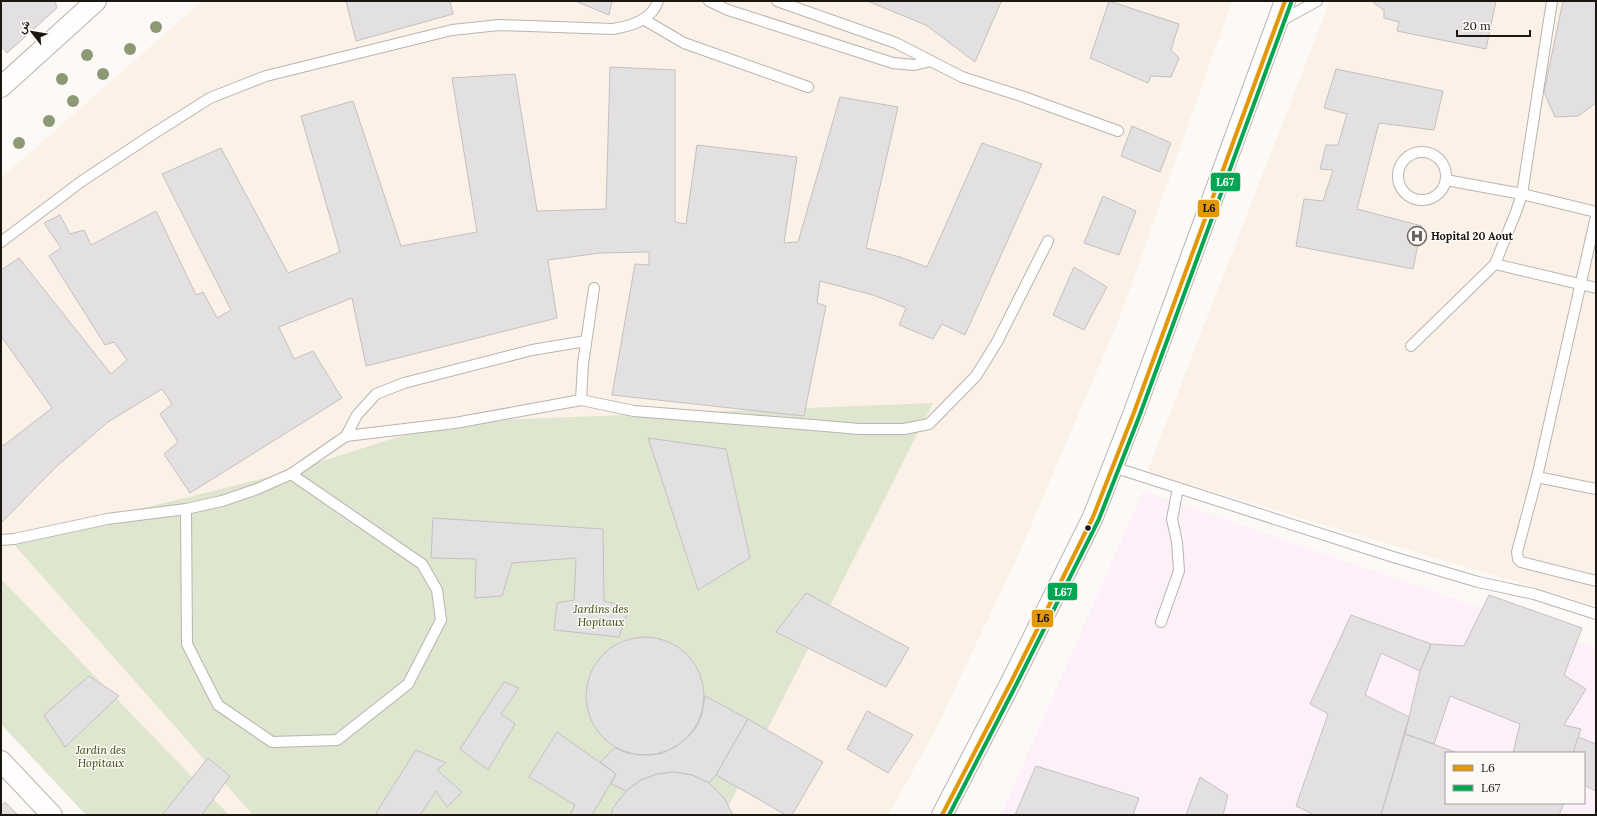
<svg xmlns="http://www.w3.org/2000/svg" width="1597" height="816" font-family="Lora,Vazirmatn,serif">
	<rect width="100%" height="100%" fill="#fcf9f7"/>
	<path fill="#fdf0f9" fill-rule="evenodd" d="M1143 491 1596 648V815H1001ZM1446 753H1584V803H1446Z"/>
	<g fill="#fcf1e6">
		<polygon points="202,1 1232,1 1121,314 1022,547 934,733 888,815 86,815 1,724 1,178"/>
		<polygon points="1330,1 1596,1 1596,606 1147,472"/>
	</g>
	<g fill="#dee6cf">
		<polygon points="933,403 724,815 253,815 11,541 289,472 444,422"/>
		<polygon points="1,579 229,815 86,815 1,724"/>
	</g>
	<g fill="#e3e0e2" stroke="#c3c0c2">
		<polygon points="1,1 55,1 57,8 7,53 1,46"/>
		<polygon points="346,1 450,1 453,14 356,41"/>
		<polygon points="575,1 612,1 609,15"/>
		<polygon points="867,1 1000,1 1001,2 975,62 926,25"/>
		<polygon points="1109,1 1179,24 1171,50 1179,58 1171,77 1151,76 1148,83 1090,58"/>
		<polygon points="1375,1 1496,1 1486,49 1397,31 1399,22 1384,18 1384,10 1374,3"/>
		<polygon points="1563,1 1596,1 1596,103 1578,116 1555,117 1544,92"/>
		<polygon points="610,67 675,70 675,222 686,224 697,145 797,157 784,243 798,242 840,97 898,107 866,248 900,257 927,267 982,143 1042,164 965,335 942,324 933,339 899,325 906,308 873,295 820,281 817,303 826,306 804,416 612,395 635,264 649,265 649,252 600,253 548,260 557,318 366,366 352,298 279,327 294,359 313,351 342,398 190,493 164,454 178,442 160,414 172,404 162,389 108,422 56,467 1,523 1,444 3,446 52,408 1,336 1,270 19,258 111,374 127,360 114,342 105,345 49,256 61,248 44,223 60,215 70,234 84,230 91,245 156,211 196,295 203,292 217,318 231,310 162,174 221,148 288,273 340,252 301,116 353,101 401,246 477,232 452,78 515,74 537,211 606,209"/>
		<polygon points="1336,69 1443,91 1434,130 1379,123 1357,209 1422,226 1413,269 1296,246 1304,199 1323,201 1333,170 1320,169 1326,145 1338,145 1347,114 1324,108"/>
		<polygon points="1132,126 1171,143 1160,172 1121,156"/>
		<polygon points="1103,196 1136,211 1119,255 1084,243"/>
		<polygon points="1074,267 1107,287 1084,330 1053,315"/>
		<polygon points="648,438 726,449 750,558 698,590"/>
		<polygon points="433,518 603,529 604,601 629,608 619,637 554,630 557,603 574,600 576,558 512,563 502,596 475,598 476,559 431,558"/>
		<polygon points="806,593 909,648 886,687 776,632"/>
		<polygon points="1489,595 1582,628 1564,675 1586,689 1564,725 1581,729 1573,753 1513,753 1520,724 1450,696 1434,744 1405,734 1420,671 1431,644 1464,646"/>
		<polygon points="1351,615 1431,644 1420,671 1381,653 1365,695 1409,717 1381,815 1315,815 1296,806 1328,714 1310,704"/>
		<circle cx="645" cy="696" r="59"/>
		<polygon points="89,676 119,696 65,747 44,715"/>
		<polygon points="504,682 519,688 501,714 515,724 488,770 460,749"/>
		<polygon points="705,696 748,719 716,775 709,783 692,775 674,772 657,774 641,780 626,791 611,784 616,774 600,762 615,748 627,753 639,755 651,755 663,753 677,746 689,736 697,726 702,714"/>
		<polygon points="867,711 913,735 888,773 847,749"/>
		<polygon points="748,719 823,762 792,815 786,815 716,775"/>
		<polygon points="557,732 616,774 592,815 570,815 575,805 529,777"/>
		<polygon points="1405,734 1458,753 1446,753 1446,803 1564,803 1559,815 1381,815"/>
		<polygon points="1578,737 1596,744 1596,791 1584,785 1584,753 1573,753"/>
		<polygon points="416,750 446,763 437,770 462,792 447,807 436,791 420,815 380,815 376,813"/>
		<polygon points="208,758 230,776 202,815 162,815"/>
		<polygon points="1036,766 1139,798 1133,815 1015,815"/>
		<polygon points="674,772 692,775 709,783 724,798 733,815 611,815 613,808 626,791 641,780 657,774"/>
		<polygon points="1200,777 1228,795 1223,815 1186,815"/>
		<polygon points="5,802 18,815 1,815 1,806"/>
	</g>
	<g fill="none" stroke-linecap="round" stroke-linejoin="round">
		<defs>
			<g id="lane">
				<polyline points="709,1 728,10 893,63 914,65 931,61"/>
				<polyline points="777,1 896,43 962,77 1021,96 1118,131"/>
				<polyline points="643,19 684,43 808,87"/>
				<polyline points="1279,22 1317,1"/>
				<circle cx="1422" cy="176" r="24"/>
				<polyline points="1446,180 1522,194 1552,1"/>
				<polyline points="1596,212 1522,194 1516,212 1495,264 1596,288"/>
				<polyline points="1596,216 1537,477 1596,489"/>
				<path d="M1 242 82 181 150 136 210 98 266 76 452 30 499 25 613 29C631 26 652 20 658 1"/>
				<polyline points="1411,346 1495,264"/>
				<polyline points="581,400 583,364 594,288"/>
				<polyline points="346,436 357,415 376,394 404,383 532,350 586,341"/>
				<polyline points="1113,467 1390,556 1478,582 1534,594 1596,614"/>
				<polyline points="1537,477 1517,552 1518,559 1521,562 1596,581"/>
				<polyline points="186,509 187,644 218,705 272,742 337,740 408,684 441,620 437,590 422,564 291,474"/>
				<polyline points="1,540 14,539 107,519 186,509 222,501 257,489 291,474 346,436 455,423 581,400 634,411 813,425 859,429 904,429 929,424 976,376 997,342 1048,241"/>
				<polyline points="1161,622 1179,571 1177,542 1172,519 1178,488"/>
			</g>
			<g id="street">
				<polyline points="1,87 96,1"/>
				<polyline points="1,761 52,815"/>
				<polyline points="942,815 1011,682 1093,517 1133,415 1285,1"/>
			</g>
		</defs>
		<use href="#lane" stroke="#b8b4b0" stroke-width="12"/>
		<use href="#street" stroke="#b8b4b0" stroke-width="22"/>
		<use href="#lane" stroke="#fffefe" stroke-width="10"/>
		<use href="#street" stroke="#fffefe" stroke-width="20"/>
		<defs>
			<polyline id="bus-1" points="942,815 1011,682 1093,517 1133,415 1285,1"/>
			<polyline id="bus-2" points="949,815 1016,685 1099,519 1139,417 1291,3"/>
		</defs>
		<use href="#bus-1" stroke="#fdf9f6" stroke-width="7"/>
		<use href="#bus-2" stroke="#fdf9f6" stroke-width="7"/>
		<use href="#bus-1" stroke="#e19802" stroke-width="4"/>
		<use href="#bus-2" stroke="#00a651" stroke-width="4"/>
	</g>
	<g fill="#8d9974">
		<circle cx="156" cy="27" r="6"/>
		<circle cx="130" cy="49" r="6"/>
		<circle cx="87" cy="55" r="6"/>
		<circle cx="103" cy="74" r="6"/>
		<circle cx="62" cy="79" r="6"/>
		<circle cx="73" cy="101" r="6"/>
		<circle cx="49" cy="121" r="6"/>
		<circle cx="19" cy="143" r="6"/>
	</g>
	<defs>
		<symbol id="hospital-ring" viewBox="-11 -11 22 22"><circle r="9.5" fill="#fdf9f6" stroke="#6a6562" stroke-width="1.5"/><path d="M-5-5h3v3.5h4V-5h3V5h-3V1.5h-4V5h-3Z" fill="#6a6562"/></symbol>
	</defs>
	<g fill-rule="evenodd">
		<use href="#hospital-ring" x="1406" y="225" width="22" height="22"/>
	</g>
	<circle fill="#1c1611" stroke="#fdf9f6" stroke-width="1.5" cx="1088" cy="528" r="3.5"/>
	<g text-anchor="middle" dominant-baseline="central" stroke-width="3" stroke-linejoin="round" paint-order="stroke">
		<g font-size="11" font-weight="bold" fill="#1c1611" stroke="#fdf9f6" text-anchor="start">
			<text x="1431" y="236">Hopital 20 Aout</text>
		</g>
		<g font-size="11" font-style="italic" fill="#334a09" stroke="#fdf9f6">
			<text x="601" y="609">Jardins des<tspan x="601" dy="13">Hopitaux</tspan></text>
			<text x="101" y="750">Jardin des<tspan x="101" dy="13">Hopitaux</tspan></text>
		</g>
	</g>
	<g stroke="#fdf9f6" stroke-width="1.5">
		<rect x="1210" y="172" width="31" height="20" rx="4" fill="#00a651"/>
		<rect x="1197" y="199" width="23" height="19" rx="4" fill="#e19802"/>
		<rect x="1047" y="582" width="31" height="19" rx="4" fill="#00a651"/>
		<rect x="1031" y="609" width="23" height="19" rx="4" fill="#e19802"/>
	</g>
	<g font-size="11" text-anchor="middle" font-weight="bold" fill="#fff">
		<text x="1225" y="186">L67</text>
		<text x="1063" y="596">L67</text>
	</g>
	<g font-size="11" text-anchor="middle" font-weight="bold" fill="#111">
		<text x="1209" y="212">L6</text>
		<text x="1043" y="622">L6</text>
	</g>
	<rect width="1597" height="816" fill="none" stroke="#1c1611" stroke-width="4"/>
	<rect x="1445" y="752" width="140" height="52" fill="#fdf9f6" stroke="#a39e9a"/>
	<rect x="1453" y="765" width="20" height="6" fill="#e19802" stroke="#a39e9a"/>
	<text x="1481" y="772" font-size="12" fill="#1c1611">L6</text>
	<rect x="1453" y="785" width="20" height="6" fill="#00a651" stroke="#a39e9a"/>
	<text x="1481" y="792" font-size="12" fill="#1c1611">L67</text>
	<g transform="translate(32 32) rotate(301)" stroke="#fdf9f6" stroke-width="3" paint-order="stroke">
	<path d="M0-3L7 15L0 10L-7 15Z" fill="#1c1611"/>
	<text y="-6" font-size="11" font-weight="bold" text-anchor="middle" fill="#1c1611">ش</text>
	</g>
	<path d="M1457 30v6h73v-6" fill="none" stroke="#1c1611" stroke-width="2"/>
	<text x="1463" y="30" font-size="12" fill="#1c1611" stroke="#fdf9f6" stroke-width="3" paint-order="stroke">20 m</text>
</svg>
